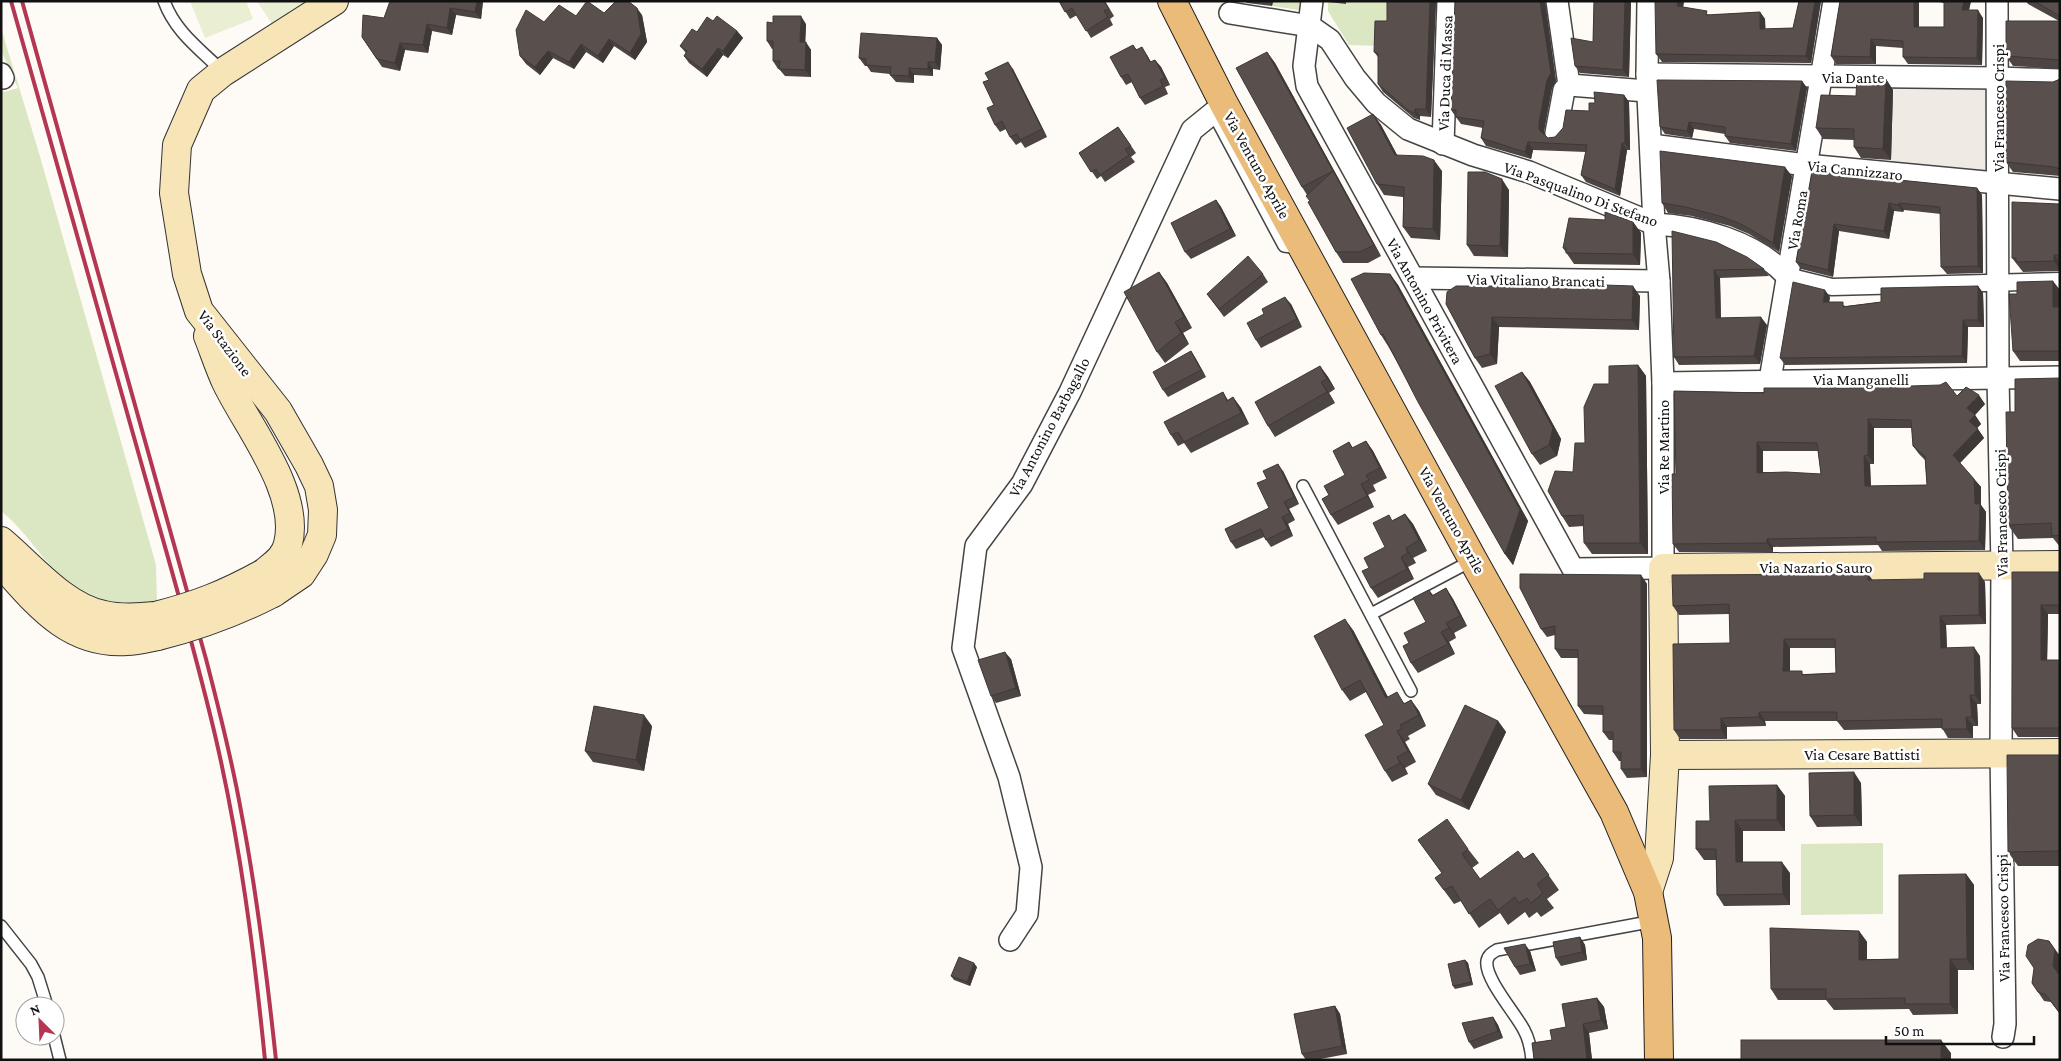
<svg xmlns="http://www.w3.org/2000/svg" width="2061" height="1061" font-family="'Crimson Pro',serif">
	<rect width="100%" height="100%" fill="#fefbf6"/>
	<g fill="#dbe6c2">
		<polygon points="1273,1 1300,1 1299,10 1272,6"/>
		<polygon points="1346,1 1404,1 1380,46 1349,45 1328,11 1328,2 1345,4"/>
		<path d="M1 28 39 153 156 565 157 602C148 603 139 605 130 605 102 605 66 583 47 562 32 544 20 526 1 511V86L4 92 18 88 1 50Z"/>
		<polygon points="1883,843 1883,914 1801,915 1801,844"/>
	</g>
	<g fill="#eaeed2">
		<polygon points="190,1 246,1 253,19 205,38"/>
		<polygon points="257,1 307,1 272,24"/>
	</g>
	<polygon fill="#efeae3" points="1894,77 1998,78 1998,184 1890,174"/>
	<g fill="none" stroke-linecap="round" stroke-linejoin="round">
		<defs>
			<g id="service">
				<path d="M164 1C175 32 201 50 223 72"/>
				<polyline points="1213,113 1284,246 1299,248"/>
				<polyline points="1303,486 1411,691"/>
				<polyline points="1371,614 1473,560"/>
				<polyline points="1,926 31,964 38,977 47,1006"/>
				<polyline points="54,1036 60,1060"/>
				<path d="M1532 1060C1531 1049 1529 1039 1524 1030 1516 1014 1484 978 1487 961 1488 955 1492 953 1497 950L1654 921"/>
			</g>
			<polyline id="pedestrian" points="1787,276 1832,287 2060,281"/>
			<g id="minor">
				<polyline points="1312,1 1304,66 1307,86 1573,569 1663,568 1663,383 1659,281 1654,224 1647,74 1648,1"/>
				<polyline points="1997,1 1998,378 2002,566 2001,753 2005,1024 2003,1037"/>
				<path d="M1230 13 1310 26 1330 40 1355 78 1376 103 1408 129 1473 155 1529 172 1654 224C1699 226 1756 242 1787 276"/>
				<polyline points="1,74 3,78"/>
				<polyline points="1647,74 1998,78 2060,80"/>
				<polyline points="1569,85 1647,91"/>
				<polyline points="1556,133 1564,90 1569,85 1557,1"/>
				<polyline points="1443,144 1448,1"/>
				<polyline points="1651,145 1806,165 2060,189"/>
				<polyline points="1413,278 1659,281"/>
				<polyline points="1770,380 1834,1"/>
				<polyline points="1663,383 2060,377"/>
				<polyline points="1010,940 1027,914 1031,867 1009,777 963,648 976,546 1022,484 1070,392 1192,130 1224,104"/>
			</g>
			<g id="secondary">
				<path d="M208 336C214 351 219 367 226 382 248 428 301 492 288 544 285 558 273 565 264 573"/>
				<path d="M1 541C31 566 65 608 104 615 121 619 137 618 155 616"/>
				<path d="M1 563C36 602 68 645 127 641 137 641 148 638 158 636"/>
				<polyline points="273,593 301,574 314,554 322,535 323,510 319,486 309,465 278,411 199,311 187,274 174,193 177,145 201,90 223,72 334,1"/>
				<polyline points="1665,755 2060,753"/>
				<polyline points="1648,892 1659,858 1665,755 1663,568 2060,565"/>
			</g>
			<polyline id="primary" points="1172,1 1224,104 1473,560 1614,812 1648,892 1657,938 1659,1060"/>
		</defs>
		<use href="#service" stroke="#444" stroke-width="14"/>
		<use href="#pedestrian" stroke="#444" stroke-width="19"/>
		<use href="#minor" stroke="#444" stroke-width="24"/>
		<use href="#secondary" stroke="#333" stroke-width="30"/>
		<use href="#primary" stroke="#222" stroke-width="30"/>
		<use href="#service" stroke="#fff" stroke-width="11"/>
		<use href="#pedestrian" stroke="#fff" stroke-width="16"/>
		<use href="#minor" stroke="#fff" stroke-width="21"/>
		<use href="#secondary" stroke="#f7e5b8" stroke-width="28"/>
		<use href="#primary" stroke="#ebbb79" stroke-width="28"/>
		<g stroke="#b43652" stroke-width="4">
			<path d="M11 1C54 152 97 303 139 455 165 548 193 641 215 735 240 842 254 951 265 1060"/>
			<path d="M22 1 206 659C219 709 232 760 241 811 257 893 267 976 276 1060"/>
		</g>
		<defs>
			<g id="secondary-bridge">
				<path d="M155 616C196 606 226 594 264 573"/>
				<path d="M158 636C198 626 236 612 273 593"/>
			</g>
		</defs>
		<use href="#secondary-bridge" stroke="#333" stroke-width="30" stroke-linecap="butt"/>
		<use href="#secondary-bridge" stroke="#f7e5b8" stroke-width="28"/>
	</g>
	<g fill="#4d4543" fill-rule="evenodd">
		<polygon points="483,1 481,19 456,15 452,35 432,31 428,53 405,50 400,71 382,67 362,37 384,18"/>
		<polygon points="1059,1 1105,1 1114,16 1110,19 1113,25 1091,38 1077,15 1070,19"/>
		<polygon points="1245,1 1273,1 1272,6 1247,3"/>
		<polygon points="1328,1 1346,1 1346,4 1328,2"/>
		<polygon points="1387,1 1436,1 1431,117 1420,116 1420,120 1414,118 1383,92 1378,84 1378,57 1374,52 1387,21"/>
		<polygon points="1455,1 1545,1 1556,81 1552,88 1544,131 1544,134 1548,138 1555,137 1589,111 1595,103 1624,95 1629,102 1630,150 1627,150 1620,196 1586,182 1581,175 1586,152 1533,150 1531,159 1486,146 1481,138 1483,128 1461,124 1451,110"/>
		<polygon points="1570,1 1631,1 1629,77 1580,73 1575,66 1593,42 1594,1"/>
		<polygon points="1684,1 1683,7 1710,15 1760,12 1765,19 1765,29 1793,28 1799,1 1821,1 1811,63 1662,62 1656,54"/>
		<polygon points="1840,1 1919,27 1944,27 1944,3 1935,1 1971,1 1969,10 1983,18 1982,65 1908,64 1903,57 1903,48 1876,46 1876,64 1836,64 1831,56"/>
		<polygon points="2026,1 2060,1 2060,69 2013,66 2006,56 2059,21 2028,4"/>
		<polygon points="604,13 642,15 647,42 635,60 614,46 603,63 586,52 574,69 553,58 540,75 526,64 520,56 576,16"/>
		<polygon points="713,21 737,31 743,38 728,58 723,55 707,77 689,63 684,56 686,53 680,46 697,32"/>
		<polygon points="806,24 805,42 811,50 811,77 785,76 779,69 778,69 773,61 773,49 772,49 767,41"/>
		<polygon points="937,38 942,45 940,70 933,69 933,76 914,75 914,83 896,82 890,75 890,74 871,72 867,66 865,66 859,58"/>
		<polygon points="1133,45 1137,50 1147,55 1151,62 1155,60 1161,67 1170,85 1165,87 1168,94 1145,105 1140,98 1132,82 1126,85 1121,77"/>
		<polygon points="1267,52 1275,63 1381,256 1368,263 1343,263 1336,252 1310,201 1307,195 1302,187"/>
		<polygon points="1013,69 1047,137 1025,148 1021,142 1016,145 1010,137 1006,129 1000,132 995,125 994,105"/>
		<polygon points="1886,79 1893,90 1891,160 1861,158 1854,147 1854,140 1823,139 1816,128 1856,96"/>
		<polygon points="2060,79 2060,176 2013,172 2006,162 2053,82"/>
		<polygon points="1802,81 1807,88 1796,151 1730,143 1725,136 1725,134 1694,129 1692,138 1665,134 1660,127"/>
		<polygon points="1373,114 1381,125 1397,155 1442,171 1440,240 1411,238 1403,227 1403,197 1384,195 1377,184"/>
		<polygon points="1118,127 1136,153 1131,157 1135,162 1105,182 1101,176 1097,179 1079,153"/>
		<polygon points="1812,171 1977,188 1982,195 1983,273 1947,274 1941,267 1941,214 1904,210 1903,212 1894,211 1889,239 1839,231 1833,277 1801,269 1796,262"/>
		<polygon points="1792,176 1779,252 1749,234 1730,226 1692,216 1668,213 1662,203"/>
		<polygon points="1509,190 1508,257 1474,256 1467,245"/>
		<polygon points="1216,200 1221,207 1236,236 1191,259 1185,252"/>
		<polygon points="2060,204 2060,271 2023,272 2012,258"/>
		<polygon points="1633,222 1641,233 1640,265 1574,264 1563,248"/>
		<polygon points="1716,242 1764,269 1769,276 1720,278 1721,318 1767,325 1760,364 1679,365 1674,357"/>
		<polygon points="1159,272 1167,283 1192,328 1183,333 1189,344 1165,363 1157,352"/>
		<polygon points="1263,274 1268,282 1224,317 1207,294"/>
		<polygon points="1390,274 1398,285 1528,521 1513,565 1505,554 1388,346 1381,335"/>
		<polygon points="1978,286 1983,293 1984,327 1968,327 1967,363 1785,365 1780,358 1830,297 1829,302 1846,306 1881,302"/>
		<polygon points="2060,290 2060,361 2020,361 2013,351 2017,294"/>
		<polygon points="1640,296 1639,330 1499,327 1497,364 1482,368 1475,358 1446,304"/>
		<polygon points="1291,304 1302,327 1261,348 1256,340"/>
		<polygon points="1191,351 1196,359 1206,377 1168,397 1163,390"/>
		<polygon points="1638,365 1646,376 1648,554 1592,554 1584,543 1584,526 1569,527 1562,516 1573,472 1609,384"/>
		<polygon points="1320,366 1328,377 1335,389 1329,393 1335,403 1275,437 1268,426"/>
		<polygon points="1522,372 1530,382 1561,439 1557,456 1540,465 1532,454"/>
		<polygon points="2060,378 2060,547 2053,538 2018,539 2008,525 2015,412"/>
		<path d="M1674 391 1957 396 1985 404 1975 415 1981 424 1977 428 1984 438 1960 463 1981 487V505L1986 512 1985 550 1882 551 1878 545 1773 547V552H1679L1673 544 1676 474ZM1874 428H1912L1913 446 1919 454 1925 460 1927 485 1871 486 1870 464H1874ZM1763 451H1818L1821 474 1763 472Z"/>
		<polygon points="1223,392 1228,400 1233,397 1241,408 1249,424 1191,453 1184,443 1178,446 1171,435"/>
		<polygon points="1366,441 1373,451 1387,478 1373,485 1376,491 1368,495 1374,507 1338,525 1331,515 1329,495 1345,475 1349,442 1353,448"/>
		<polygon points="1283,471 1299,504 1289,509 1295,520 1288,524 1293,536 1271,547 1264,537 1236,549 1231,542 1269,508"/>
		<polygon points="1405,514 1413,524 1427,551 1413,558 1416,563 1408,567 1414,579 1378,598 1371,588 1369,568 1385,547 1393,520"/>
		<polygon points="2012,572 2060,572 2060,614 2048,614 2047,660 2060,660 2060,737 2018,737 2012,728"/>
		<polygon points="1641,575 1647,584 1647,777 1627,778 1621,769 1621,761 1619,761 1613,752 1613,740 1609,740 1603,732 1603,715 1584,714 1578,706 1578,658 1561,658 1555,649 1555,635 1547,637 1541,629"/>
		<path d="M1873 580 1985 582 1986 624 1946 625 1947 648 1980 656 1981 704H1977L1978 726H1973V738H1948L1942 728 1844 730 1837 721H1765L1766 726 1727 727V739H1680L1674 730 1730 643V614L1679 615 1673 606ZM1790 648H1835L1836 673 1804 674 1790 671Z"/>
		<polygon points="1446,588 1453,599 1467,626 1454,633 1456,638 1449,642 1455,654 1418,673 1411,663 1409,643 1426,622 1429,590 1433,595"/>
		<polygon points="1353,630 1388,697 1405,703 1411,700 1419,711 1426,726 1408,736 1410,739 1405,742 1416,762 1405,768 1408,774 1392,782 1385,771 1384,725 1366,692 1350,701 1342,690"/>
		<polygon points="1011,659 1021,696 996,703 991,696"/>
		<polygon points="1498,721 1506,732 1469,810 1436,795 1428,784"/>
		<polygon points="652,726 644,771 593,762 585,751"/>
		<polygon points="2060,755 2060,866 2018,866 2008,852"/>
		<polygon points="1861,783 1862,826 1817,827 1810,816"/>
		<polygon points="1777,785 1785,796 1785,831 1743,831 1743,862 1790,873 1790,905 1724,906 1717,895 1716,860 1704,860 1696,849 1710,821"/>
		<polygon points="1418,840 1468,849 1479,863 1472,868 1480,879 1524,859 1533,853 1559,890 1547,899 1554,908 1541,917 1537,912 1529,918 1525,912 1508,925 1500,913 1479,928 1461,901 1454,904 1435,878 1442,873"/>
		<polygon points="1966,874 1974,885 1974,970 1958,970 1958,1014 1913,1015 1909,1009 1834,1010 1826,1000 1778,1000 1771,989 1859,931 1867,942 1867,959 1899,959"/>
		<polygon points="1580,937 1585,945 1587,960 1561,966 1556,958"/>
		<polygon points="2049,941 2060,956 2060,968 2059,974 2060,976 2060,1014 2051,1002 2044,1001 2032,983"/>
		<polygon points="1530,951 1536,971 1520,975 1515,967"/>
		<polygon points="1465,960 1468,963 1473,985 1455,989 1453,986"/>
		<polygon points="977,967 970,986 954,980 951,976"/>
		<polygon points="1597,998 1604,1007 1608,1029 1589,1033 1592,1060 1534,1060 1532,1043 1552,1040"/>
		<polygon points="1335,1006 1340,1014 1347,1054 1315,1060 1306,1060 1302,1054"/>
		<polygon points="1493,1017 1498,1025 1503,1038 1474,1049 1469,1042"/>
	</g>
	<g fill="#3e3837">
		<polygon points="477,1 483,1 481,19 475,12"/>
		<polygon points="1269,1 1273,1 1272,6"/>
		<polygon points="1430,1 1436,1 1431,117 1426,109"/>
		<polygon points="1540,1 1545,1 1556,81 1552,88 1544,131 1544,138 1539,130 1539,123"/>
		<polygon points="1625,1 1631,1 1629,77 1623,70"/>
		<polygon points="1678,1 1684,1 1682,14 1677,6"/>
		<polygon points="1815,1 1821,1 1811,63 1806,56"/>
		<polygon points="1914,1 1919,1 1919,34 1914,27"/>
		<polygon points="1964,1 1971,1 1967,18 1962,10"/>
		<polygon points="450,8 456,15 452,35 447,28"/>
		<polygon points="637,8 642,15 647,42 635,60 630,53"/>
		<polygon points="1978,10 1983,18 1982,65 1977,58"/>
		<polygon points="1760,12 1765,19 1766,36 1760,29"/>
		<polygon points="801,16 806,24 805,49 800,42"/>
		<polygon points="427,24 432,31 428,53 423,45"/>
		<polygon points="737,31 743,38 728,58 723,51"/>
		<polygon points="937,38 942,45 940,70 935,62"/>
		<polygon points="609,39 614,46 603,63 598,56"/>
		<polygon points="1871,39 1876,46 1876,64 1870,57"/>
		<polygon points="806,42 811,50 811,77 805,70"/>
		<polygon points="400,43 405,50 400,71 395,63"/>
		<polygon points="581,44 586,52 574,69 569,62"/>
		<polygon points="1142,47 1147,55 1155,70 1150,62"/>
		<polygon points="718,48 723,55 707,77 702,69"/>
		<polygon points="548,51 553,58 540,75 535,67"/>
		<polygon points="1267,52 1275,63 1381,256 1374,245"/>
		<polygon points="1155,60 1161,67 1170,85 1165,78"/>
		<polygon points="928,62 933,69 933,76 928,69"/>
		<polygon points="1008,62 1013,69 1047,137 1042,129"/>
		<polygon points="909,68 914,75 914,83 909,76"/>
		<polygon points="1886,79 1893,90 1891,160 1883,149"/>
		<polygon points="1802,81 1807,88 1796,151 1791,144"/>
		<polygon points="1624,95 1629,102 1630,150 1625,143"/>
		<polygon points="1415,109 1420,116 1420,120 1415,113"/>
		<polygon points="1373,114 1381,125 1403,166 1395,155"/>
		<polygon points="1689,122 1694,129 1692,138 1687,131"/>
		<polygon points="1528,142 1533,150 1531,159 1525,152"/>
		<polygon points="1622,143 1627,150 1620,196 1615,189"/>
		<polygon points="1434,160 1442,171 1440,240 1433,229"/>
		<polygon points="1785,167 1792,176 1779,252 1773,243"/>
		<polygon points="1502,179 1509,190 1508,257 1500,246"/>
		<polygon points="1977,188 1982,195 1983,273 1978,266"/>
		<polygon points="1216,200 1221,207 1236,236 1230,229"/>
		<polygon points="1889,203 1894,211 1889,239 1884,231"/>
		<polygon points="1899,203 1904,210 1903,212 1898,205"/>
		<polygon points="1633,222 1641,233 1640,265 1633,254"/>
		<polygon points="1834,224 1839,231 1833,277 1828,270"/>
		<polygon points="2054,255 2060,263 2060,270 2054,261"/>
		<polygon points="1714,270 1720,278 1721,326 1716,318"/>
		<polygon points="1159,272 1167,283 1192,328 1184,317"/>
		<polygon points="1390,274 1398,285 1528,521 1513,565 1505,554"/>
		<polygon points="2053,281 2060,290 2060,316 2053,307"/>
		<polygon points="1633,286 1640,296 1639,330 1632,320"/>
		<polygon points="1978,286 1983,293 1984,327 1978,320"/>
		<polygon points="1825,290 1830,297 1828,309 1823,302"/>
		<polygon points="1285,297 1291,304 1302,327 1297,319"/>
		<polygon points="1492,317 1499,327 1497,364 1490,354"/>
		<polygon points="1761,317 1767,325 1760,364 1754,356"/>
		<polygon points="1963,320 1968,327 1967,363 1962,356"/>
		<polygon points="1175,322 1183,333 1189,344 1181,333"/>
		<polygon points="1191,351 1196,359 1206,377 1201,370"/>
		<polygon points="1638,365 1646,376 1648,554 1640,543"/>
		<polygon points="1320,366 1328,377 1335,389 1327,379"/>
		<polygon points="1522,372 1530,382 1561,439 1557,456 1549,445"/>
		<polygon points="1321,382 1329,393 1335,403 1327,392"/>
		<polygon points="1979,395 1985,404 1975,415 1981,424 1975,430 1969,421 1967,408"/>
		<polygon points="1233,397 1241,408 1249,424 1241,413"/>
		<polygon points="1868,419 1874,428 1874,464 1868,455"/>
		<polygon points="1978,429 1984,438 1959,464 1953,455"/>
		<polygon points="1366,441 1373,451 1387,478 1380,468"/>
		<polygon points="1757,442 1763,451 1763,481 1757,473"/>
		<polygon points="1864,456 1870,464 1871,494 1865,486"/>
		<polygon points="1278,464 1283,471 1299,504 1294,497"/>
		<polygon points="1974,479 1981,487 1981,505 1986,512 1985,550 1979,541 1975,504"/>
		<polygon points="1361,484 1368,495 1374,507 1367,496"/>
		<polygon points="1284,502 1289,509 1295,520 1290,513"/>
		<polygon points="1405,514 1413,524 1427,551 1419,540"/>
		<polygon points="1282,517 1288,524 1293,536 1288,529"/>
		<polygon points="1767,539 1773,547 1773,552 1767,543"/>
		<polygon points="1406,548 1413,558 1416,563 1408,553"/>
		<polygon points="1401,557 1408,567 1414,579 1407,569"/>
		<polygon points="1979,573 1985,582 1986,624 1979,615"/>
		<polygon points="1868,574 1875,583 1868,580"/>
		<polygon points="1641,575 1647,584 1647,777 1641,769"/>
		<polygon points="1446,588 1453,599 1467,626 1460,616"/>
		<polygon points="2041,605 2048,614 2047,669 2041,660"/>
		<polygon points="1940,616 1946,625 1947,657 1941,648"/>
		<polygon points="1345,619 1353,630 1394,709 1386,698"/>
		<polygon points="1446,623 1454,633 1456,638 1449,628"/>
		<polygon points="1441,632 1449,642 1455,654 1448,644"/>
		<polygon points="1784,639 1790,648 1790,680 1783,671"/>
		<polygon points="1974,647 1980,656 1981,704 1975,695"/>
		<polygon points="1005,652 1011,659 1021,696 1016,688"/>
		<polygon points="1970,695 1977,704 1978,726 1972,717"/>
		<polygon points="1411,700 1419,711 1426,726 1419,715"/>
		<polygon points="1759,712 1765,721 1766,726 1759,717"/>
		<polygon points="644,715 652,726 644,771 636,760"/>
		<polygon points="1966,717 1973,726 1973,738 1967,729"/>
		<polygon points="1721,718 1727,727 1727,739 1721,730"/>
		<polygon points="1498,721 1506,732 1469,810 1461,800"/>
		<polygon points="1397,731 1405,742 1416,762 1408,751"/>
		<polygon points="1397,757 1405,768 1408,774 1400,763"/>
		<polygon points="1854,772 1861,783 1862,826 1854,815"/>
		<polygon points="1777,785 1785,796 1785,831 1777,820"/>
		<polygon points="1735,820 1743,831 1743,873 1736,862"/>
		<polygon points="1782,862 1790,873 1790,905 1783,894"/>
		<polygon points="1966,874 1974,885 1974,970 1967,959"/>
		<polygon points="1859,931 1867,942 1867,970 1859,960"/>
		<polygon points="1580,937 1585,945 1587,960 1582,952"/>
		<polygon points="1525,944 1530,951 1536,971 1530,964"/>
		<polygon points="2055,950 2060,956 2060,968 2059,974 2053,966"/>
		<polygon points="1950,959 1958,970 1958,1014 1950,1004"/>
		<polygon points="1465,960 1468,963 1473,985 1471,982"/>
		<polygon points="974,963 977,967 970,986 967,982"/>
		<polygon points="1597,998 1604,1007 1608,1029 1601,1020"/>
		<polygon points="1335,1006 1340,1014 1347,1054 1342,1046"/>
		<polygon points="1493,1017 1498,1025 1503,1038 1498,1031"/>
		<polygon points="1583,1024 1589,1033 1592,1060 1587,1060"/>
		<polygon points="1941,1040 1951,1053 1951,1060 1941,1060"/>
	</g>
	<g fill="#59504e" stroke="#3e3837" fill-rule="evenodd">
		<polygon points="390,1 477,1 475,12 450,8 447,28 427,24 423,45 400,43 395,63 377,59 362,37 363,15 384,18"/>
		<polygon points="587,1 604,13 616,1 628,1 637,8 641,34 630,53 609,39 598,56 581,44 569,62 548,51 535,67 520,56 516,30 526,10 544,22 559,5 576,16"/>
		<polygon points="1059,1 1104,1 1109,9 1104,11 1108,17 1086,31 1072,8 1065,12"/>
		<polygon points="1387,1 1430,1 1426,109 1415,109 1415,113 1409,111 1378,84 1378,53 1374,52 1375,21 1387,21"/>
		<polygon points="1455,1 1540,1 1551,73 1547,80 1539,123 1539,130 1548,138 1555,137 1563,128 1566,110 1589,111 1589,103 1595,103 1594,92 1624,95 1625,143 1622,143 1615,189 1581,175 1587,145 1528,142 1525,152 1481,138 1484,121 1456,117 1456,110 1451,110"/>
		<polygon points="1594,1 1625,1 1623,70 1575,66 1571,38 1593,42"/>
		<polygon points="1655,1 1678,1 1677,6 1707,11 1706,15 1760,12 1760,29 1793,28 1799,1 1815,1 1806,56 1656,54"/>
		<polygon points="1840,1 1914,1 1914,27 1944,27 1944,1 1964,1 1962,10 1978,10 1977,58 1903,57 1903,41 1871,39 1870,57 1831,56"/>
		<polygon points="2034,1 2060,1 2060,16"/>
		<polygon points="717,16 737,31 723,51 718,48 702,69 684,56 687,51 680,46 692,29 697,32 707,17 713,21"/>
		<polygon points="773,16 801,16 800,42 806,42 805,70 779,69 780,61 773,61 773,41 767,41 767,22 773,23"/>
		<polygon points="2006,21 2060,21 2060,60 2006,56"/>
		<polygon points="861,33 937,38 935,62 928,62 928,69 909,68 909,76 890,75 891,67 866,65 866,59 859,58"/>
		<polygon points="1133,45 1136,50 1142,47 1150,62 1155,60 1165,78 1160,80 1163,86 1140,98 1128,74 1121,77 1110,57"/>
		<polygon points="1267,52 1333,171 1302,187 1236,68"/>
		<polygon points="1008,62 1042,129 1020,140 1017,134 1010,137 1002,121 995,125 987,108 994,105 983,82 989,80 985,73"/>
		<polygon points="1857,78 1886,79 1883,149 1854,147 1854,129 1816,128 1821,95 1856,96"/>
		<polygon points="2060,79 2060,169 2054,167 2006,162 2006,81 2053,82"/>
		<polygon points="1657,80 1802,81 1791,144 1725,136 1725,127 1689,122 1687,131 1660,127"/>
		<polygon points="1373,114 1395,155 1423,156 1434,160 1433,229 1403,227 1404,187 1377,184 1347,128"/>
		<polygon points="1118,127 1131,146 1125,149 1129,155 1100,175 1096,169 1091,172 1079,153"/>
		<polygon points="1660,151 1785,167 1773,243 1743,225 1723,217 1686,207 1662,203"/>
		<polygon points="1333,171 1374,245 1360,252 1336,252 1308,202 1310,201 1306,196"/>
		<polygon points="1812,171 1977,188 1978,266 1941,267 1940,207 1899,203 1898,205 1889,203 1884,231 1834,224 1828,270 1796,262"/>
		<polygon points="1468,172 1485,172 1502,179 1500,246 1467,245"/>
		<polygon points="1216,200 1230,229 1185,252 1171,223"/>
		<polygon points="2012,202 2060,204 2060,255 2054,255 2054,261 2016,262 2016,258 2012,258"/>
		<polygon points="1605,212 1633,222 1633,254 1566,253 1566,248 1563,248 1569,218 1605,220"/>
		<polygon points="1672,231 1716,242 1747,257 1764,269 1714,270 1716,318 1761,317 1754,356 1674,357"/>
		<polygon points="1248,256 1263,274 1219,309 1207,294"/>
		<polygon points="1159,272 1184,317 1175,322 1181,333 1157,352 1124,292"/>
		<polygon points="1364,273 1390,274 1520,510 1505,554 1418,402 1383,334 1381,335 1351,279"/>
		<polygon points="2053,281 2053,307 2060,307 2060,351 2013,351 2009,294 2017,294 2017,282"/>
		<polygon points="1793,282 1825,290 1823,302 1843,302 1843,307 1881,302 1881,288 1978,286 1978,320 1963,320 1962,356 1780,358"/>
		<polygon points="1577,284 1633,286 1632,320 1492,317 1490,354 1475,358 1446,304 1447,292 1456,286 1577,286"/>
		<polygon points="1285,297 1297,319 1256,340 1247,323 1264,314 1262,309"/>
		<polygon points="1191,351 1201,370 1163,390 1153,372"/>
		<polygon points="1638,365 1640,543 1584,543 1583,515 1562,516 1548,491 1555,471 1573,472 1575,443 1585,443 1584,407 1594,384 1609,384 1609,366"/>
		<polygon points="1320,366 1327,379 1321,382 1327,392 1268,426 1255,402"/>
		<polygon points="1522,372 1553,428 1549,445 1532,454 1495,386"/>
		<polygon points="2060,378 2060,535 2052,536 2051,523 2008,525 2006,412 2015,412 2015,379"/>
		<path d="M1946 382 1957 396 1966 387 1979 395 1967 408 1975 415 1969 421 1978 429 1953 455 1974 479 1975 504H1980L1979 541 1876 542V537L1767 539V543L1673 544 1672 474H1676L1674 391 1764 393V388H1851L1940 385ZM1868 419 1911 420 1913 446 1925 456 1927 485 1865 486 1864 456 1868 455ZM1757 442 1817 443 1821 474 1786 472 1757 473Z"/>
		<polygon points="1223,392 1227,401 1233,397 1241,413 1184,442 1178,432 1171,435 1164,422"/>
		<polygon points="1366,441 1380,468 1366,475 1369,480 1361,484 1367,496 1331,515 1322,499 1329,495 1324,486 1345,475 1333,451 1349,442 1352,448"/>
		<polygon points="1278,464 1294,497 1284,502 1290,513 1282,517 1288,529 1266,540 1261,529 1231,542 1225,529 1269,508 1257,483 1267,479 1263,471"/>
		<polygon points="1405,514 1419,540 1406,548 1408,553 1401,557 1407,569 1371,588 1362,571 1369,568 1364,558 1385,547 1373,523 1389,515 1392,521"/>
		<polygon points="2012,572 2060,572 2060,605 2041,605 2041,660 2060,660 2060,728 2012,728"/>
		<path d="M1924 573H1979V615L1940 616 1941 648 1974 647 1975 695H1970L1972 717H1966L1967 729H1942V719L1837 721V712H1759V717L1721 718V730H1674L1673 644 1730 643 1729 604 1673 606 1672 575 1868 574V580L1924 579ZM1784 639H1835L1836 673 1802 675V671H1783Z"/>
		<polygon points="1520,574 1641,575 1641,769 1621,769 1621,752 1613,752 1613,732 1603,732 1603,706 1578,706 1578,650 1555,649 1555,626 1541,629 1520,588"/>
		<polygon points="1446,588 1460,616 1446,623 1449,628 1441,632 1448,644 1411,663 1403,646 1409,643 1404,633 1426,622 1413,598 1429,590 1432,596"/>
		<polygon points="1345,619 1386,698 1397,692 1404,704 1411,700 1419,715 1400,725 1402,728 1397,731 1408,751 1397,757 1400,763 1385,771 1365,735 1384,725 1360,680 1342,690 1314,636"/>
		<polygon points="1005,652 1016,688 991,696 978,660"/>
		<polygon points="1465,705 1498,721 1461,800 1428,784"/>
		<polygon points="594,706 644,715 636,760 585,751"/>
		<polygon points="2007,755 2060,755 2060,851 2008,852"/>
		<polygon points="1854,772 1854,815 1810,816 1809,773"/>
		<polygon points="1777,785 1777,820 1735,820 1736,862 1782,862 1783,894 1717,895 1716,849 1696,849 1696,821 1710,821 1709,786"/>
		<polygon points="1447,819 1468,849 1462,854 1480,879 1518,851 1524,859 1533,853 1549,875 1537,884 1543,893 1531,903 1527,898 1519,903 1515,897 1498,910 1490,899 1469,914 1452,886 1444,890 1435,878 1442,873 1418,840"/>
		<polygon points="1966,874 1967,959 1950,959 1950,1004 1905,1004 1905,998 1826,999 1826,989 1771,989 1770,928 1859,931 1859,960 1899,959 1899,875"/>
		<polygon points="1580,937 1582,952 1556,958 1553,942"/>
		<polygon points="2038,939 2049,941 2055,950 2053,966 2060,976 2060,1012 2059,1012 2045,994 2038,992 2032,983 2034,968 2026,956 2028,945"/>
		<polygon points="1525,944 1530,964 1515,967 1504,948"/>
		<polygon points="959,957 974,963 967,982 951,976"/>
		<polygon points="1465,960 1471,982 1453,986 1448,964"/>
		<polygon points="1597,998 1601,1020 1583,1024 1587,1060 1534,1059 1532,1043 1552,1040 1550,1030 1566,1027 1562,1004"/>
		<polygon points="1335,1006 1342,1046 1302,1054 1294,1014"/>
		<polygon points="1493,1017 1498,1031 1469,1042 1462,1023"/>
		<rect x="1741" y="1040" width="200" height="20"/>
	</g>
	<g text-anchor="middle" dominant-baseline="central" stroke-width="5" stroke-linejoin="round" paint-order="stroke">
		<g font-size="16" fill="#111" stroke="#fff">
			<text transform="translate(1445 73) rotate(-88)">Via Duca di Massa</text>
			<text x="1853" y="77">Via Dante</text>
			<text transform="translate(1998 108) rotate(-90)">Via Francesco Crispi</text>
			<text transform="translate(1257 165) rotate(61)">Via Ventuno Aprile</text>
			<text transform="translate(1855 170) rotate(6)">Via Cannizzaro</text>
			<text transform="translate(1581 194) rotate(20)">Via Pasqualino Di Stefano</text>
			<text transform="translate(1797 220) rotate(-80)">Via Roma</text>
			<text transform="translate(1536 280) rotate(1)">Via Vitaliano Brancati</text>
			<text transform="translate(1425 301) rotate(61)">Via Antonino Privitera</text>
			<text transform="translate(225 343) rotate(53)">Via Stazione</text>
			<text x="1861" y="379">Via Manganelli</text>
			<text transform="translate(1049 427) rotate(-62)">Via Antonino Barbagallo</text>
			<text transform="translate(1663 447) rotate(-90)">Via Re Martino</text>
			<text transform="translate(2001 513) rotate(-91)">Via Francesco Crispi</text>
			<text transform="translate(1452 520) rotate(61)">Via Ventuno Aprile</text>
			<text x="1816" y="567">Via Nazario Sauro</text>
			<text x="1862" y="754">Via Cesare Battisti</text>
			<text transform="translate(2003 918) rotate(-91)">Via Francesco Crispi</text>
		</g>
	</g>
	<rect width="2061" height="1061" fill="none" stroke="#111111" stroke-width="5"/>
	<g transform="translate(40 1021) rotate(336)"><circle r="24" fill="#ffffff" stroke="#a0a0a0"/>
	<path d="M0-4L9 19L0 12L-9 19Z" fill="#b43652"/>
	<text y="-8" font-size="14" font-weight="bold" text-anchor="middle" fill="#111111">N</text>
	</g>
	<path d="M1886 1036v8h148v-8" fill="none" stroke="#111111" stroke-width="2.5"/>
	<text x="1894" y="1036" font-size="15" fill="#111111" stroke="#ffffff" stroke-width="4" paint-order="stroke">50 m</text>
</svg>
